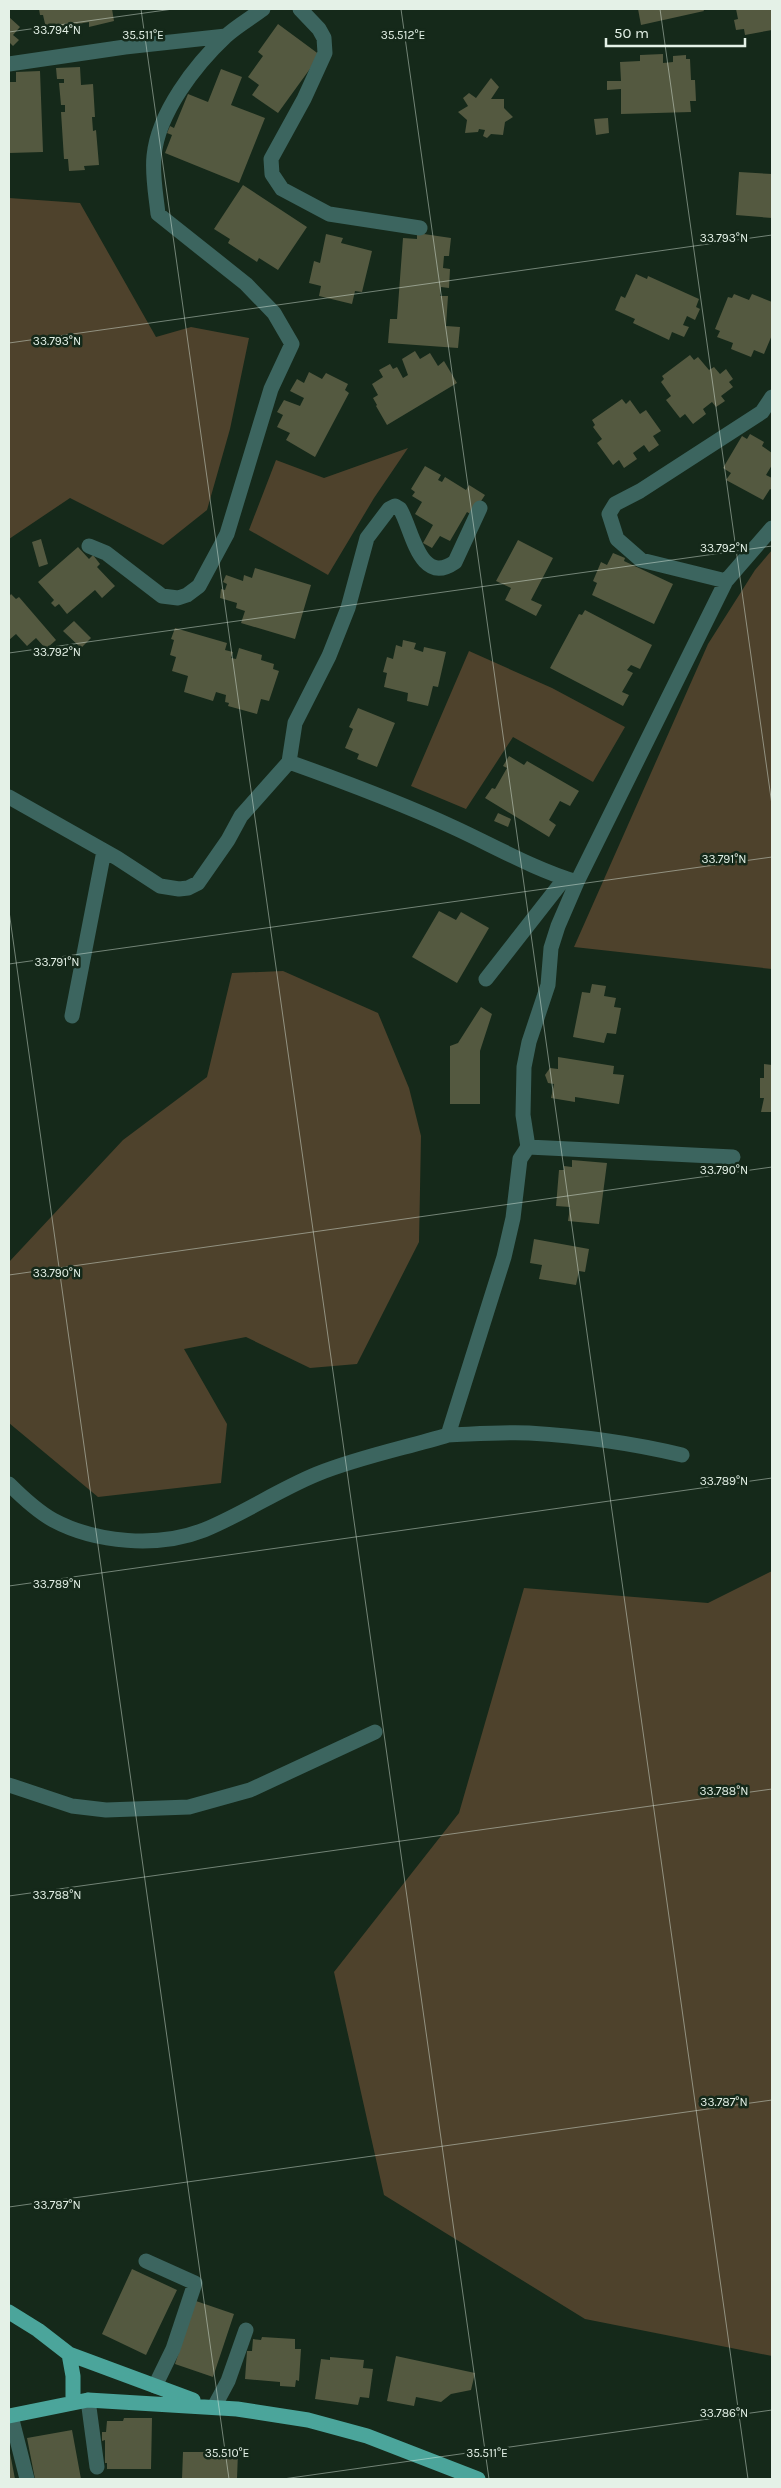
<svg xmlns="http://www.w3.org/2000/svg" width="781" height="2488" font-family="Karla,sans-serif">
	<rect width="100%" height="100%" fill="#15291a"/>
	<!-- green -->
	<path fill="#4e422c" d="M9 198 80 203 156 337 191 327 249 338 230 429 207 510 163 545 70 498 9 539Z
		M408 448 374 498 328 575 249 530 276 460 324 478Z
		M772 550V969L574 947 708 644 755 570Z
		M469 651 552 688 625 727 593 782 513 737 466 809 411 786Z
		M283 971 378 1013 409 1088 421 1136 419 1242 357 1364 310 1368 246 1337 184 1349 227 1424 221 1483 98 1497 9 1423V1262L123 1140 207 1077 232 973Z
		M772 1571V2356L585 2319 384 2195 334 1972 459 1813 524 1588 708 1603Z"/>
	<!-- building -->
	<path fill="#545940" d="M39 9H112L114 21 89 27V22L73 25 74 30 56 34 55 27 46 28 43 15H40Z
		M638 9H703L704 11 641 25Z
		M736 9H772V30L745 35 744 29 736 30 734 20 738 19Z
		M9 17 20 27 13 35 19 40 13 46 9 42Z
		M278 24 320 55 278 113 252 95 259 85 248 77 263 56 258 52Z
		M663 54V63L673 62V56L686 55V59H690L691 80H695L696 101H690L691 112 621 114V89L607 90V81H621L620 62 640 61V55Z
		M80 67 81 85 93 84 95 117H92L93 131 96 130 99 165 84 166 85 170 69 171 68 159H64L61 112H65V105H61L59 83H64V79H57L56 68Z
		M221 69 242 77 231 105 265 118 239 183 165 153 172 135 167 133 170 126 174 128 188 94 208 102Z
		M40 71 43 152 9 153V82H16V72Z
		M491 78 499 87 491 99H504V108L513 117 505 122 503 135 491 134 487 138 483 136 485 130 479 129 478 132 465 133 467 120 458 112 468 106 463 98 469 93 476 98Z
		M608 118 609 133 596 135 594 119Z
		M739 172 772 174V218L736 215Z
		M243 185 307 227 278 270 259 258 257 262 228 243 230 239 214 229Z
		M417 233 451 238 449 256H444L443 268 450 269 449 288 441 287 440 296H448L446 326 460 327 458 348 388 343 390 319H397L403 238 417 239Z
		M326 234 343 238 341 243 372 251 362 292 355 291 352 304 319 296 321 286 309 283 314 261 320 263Z
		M636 274 647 279 648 276 699 299 696 307 700 309 695 320 687 316 683 325 689 327 684 337 672 332 669 340 633 323 635 319 615 310 621 296 625 298Z
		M734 294 749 300 752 294 772 302V335L764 354 754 350 751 357 731 349 733 343 717 337 720 331 715 329 728 297 732 298Z
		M415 351 420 359 430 353 438 366 444 361 457 383 387 425 376 406 377 405 373 398 378 395 372 384 383 377 379 370 390 364 393 369 397 367 403 378 408 375 402 359Z
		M690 355 694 360 698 357 709 370 714 367 720 374 726 369 733 379 729 382 733 387 721 396 725 401 716 407 712 402 703 409 706 414 693 424 685 414 680 418 666 400 671 396 661 382 664 379 662 376Z
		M309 372 322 379 326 373 348 384 345 390 349 393 315 457 286 440 290 433 277 427 283 415 277 412 284 400 300 406 304 398 290 391 297 379 304 383Z
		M622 399 626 404 630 400 640 414 646 410 661 431 653 436 659 445 649 452 644 445 633 453 637 459 624 468 619 460 613 465 597 443 602 439 593 427 595 425 592 420Z
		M750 434 764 442 762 446 772 453V465L766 475 772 478V490L770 489 763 500 726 480 731 473 723 468 742 436 747 439Z
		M425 466 441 475 438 480 442 482 445 477 466 490 469 485 485 495 472 515 467 512 450 541 440 536 432 548 423 543 433 525 415 514 422 502 412 496 415 492 411 489Z
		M41 539 48 564 39 567 32 542Z
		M518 540 553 558 531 600 542 605 536 616 505 600 511 588 496 581Z
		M78 547 89 559 93 555 100 564 97 567 115 586 102 598 95 590 67 614 59 604 55 607 51 603 54 600 38 582Z
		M613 553 625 558 624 561 673 584 654 624 592 595 597 583 593 581 601 562 607 565Z
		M255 568 311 585 295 639 241 623 245 611 236 608 237 603 220 598 221 589 225 590 227 584 223 582 226 575 243 581 244 575 252 578Z
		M11 594 16 599 19 597 56 640 46 649 36 638 27 646 16 634 9 640V597Z
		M585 610 652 645 640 669 631 665 627 670 633 673 622 692 629 695 623 706 550 668 579 614 582 615Z
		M74 621 91 638 81 648 63 631Z
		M175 628 227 643 225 650 233 652 231 658 236 659 239 648 262 655 261 660 274 664 273 669 279 671 269 701 261 699 257 714 228 706 229 703 225 702 226 695 216 692 213 701 184 692 188 676 172 671 176 657 170 655 174 640 171 639Z
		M403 640 416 643 414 649 423 652 424 647 446 652 438 687 433 686 428 706 407 701 408 693 384 687 387 673 383 672 387 657 393 659 396 645 402 647Z
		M358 708 395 723 377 767 357 759 359 754 345 748 353 729 349 727Z
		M509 756 524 765 527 761 579 791 570 806 560 801 549 820 556 825 549 837 485 798 492 788 495 789 507 768 503 766Z
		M498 813 511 819 508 827 494 821Z
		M439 911 456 920 461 912 489 928 457 983 412 957Z
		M592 984 606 986 604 996 616 998 614 1007 621 1008 616 1034 607 1033 604 1043 573 1037 582 992 590 993Z
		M481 1007 492 1014 480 1051V1104H450V1046L458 1043Z
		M558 1057 614 1066 613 1074 624 1075 619 1104 575 1097V1102L551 1098 554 1084 548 1083 545 1075 550 1068 558 1069Z
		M764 1064 772 1065V1112H761L764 1098H760V1078H764Z
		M572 1160 607 1163 599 1224 568 1221 570 1207 556 1206 559 1170H564V1166L572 1167Z
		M534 1239 589 1249 585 1272 579 1271 576 1285 539 1279 542 1265 530 1263Z
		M132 2269 177 2290 146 2355 102 2334Z
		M196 2301 234 2314 213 2377 175 2364Z
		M262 2337 295 2339V2349H301L299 2381 296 2380 295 2387 280 2386V2382L245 2379 247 2351H252L253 2339 261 2340Z
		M396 2356 475 2373 471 2390 451 2394 441 2402 416 2397 414 2406 387 2401Z
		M330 2357 364 2360 363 2368 373 2369 369 2398 360 2397 358 2405 315 2399 321 2359 330 2360Z
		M124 2418H152L151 2469H107V2463H105V2440L102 2441V2432H106L107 2421H123Z
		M72 2430 81 2479H35L27 2438Z
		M183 2452H238L237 2479H182Z
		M9 2453H10L15 2479H9Z"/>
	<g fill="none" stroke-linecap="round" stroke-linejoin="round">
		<!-- minor -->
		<path stroke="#3c655f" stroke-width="15" d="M300 9 319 29 324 38 325 53 304 99 271 159 272 174 282 189 329 214 420 228
			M9 64 125 47 226 36
			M89 546 106 553 162 596 178 598 187 595 199 586 227 534 271 389 292 344 274 313 246 284 158 214C156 195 152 175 154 156 158 113 195 65 226 36 237 26 251 18 263 9
			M726 581 641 560 617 539 609 514 615 504 640 491 762 412 772 397
			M289 762C345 782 401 803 455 828 496 847 534 869 577 882
			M9 797 117 858 160 886 179 889 188 888 198 883 228 840 241 816 289 762 295 723 329 656 348 608 367 538 389 509 395 506 400 509C412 528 419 587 455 562L480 508
			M486 979 565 878
			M72 1016 104 851
			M528 1147 733 1157
			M448 1435C475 1434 502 1432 529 1433 581 1436 632 1443 682 1455
			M9 1484C22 1497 37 1511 53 1520 96 1543 158 1548 204 1530 243 1514 278 1490 317 1474 359 1457 405 1448 448 1435L504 1257 513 1218 520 1159 528 1147 523 1115 524 1067 529 1042 548 985 551 948 558 926 577 882 726 581 772 528
			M9 1785 72 1806 106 1810 189 1807 250 1790 375 1732
			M146 2261 195 2283 173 2349 155 2386
			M88 2400 97 2467
			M214 2407 228 2381 246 2330
			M11 2416 27 2479"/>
		<!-- major -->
		<path stroke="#4ba59b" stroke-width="15" d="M9 2312 38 2330 69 2354 193 2400
			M69 2354 73 2376V2402
			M9 2416 88 2400 237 2409 308 2420 367 2436 478 2479"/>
	</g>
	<!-- ticks -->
	<path fill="none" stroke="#e4f1e7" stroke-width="1" stroke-opacity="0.45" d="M141 9 489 2479M401 9 748 2479M660 9 772 805M9 32 173 9M9 343 772 235M9 653 772 546M9 911 229 2479M9 964 772 857M9 1275 772 1167M9 1586 772 1478M9 1896 772 1789M9 2207 772 2100M283 2479 772 2410"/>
	<g font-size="12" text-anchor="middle" fill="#e4f1e7" stroke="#15291a" stroke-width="5" stroke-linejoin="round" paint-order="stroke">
		<text x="57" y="34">33.794°N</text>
		<text x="143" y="39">35.511°E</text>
		<text x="403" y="39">35.512°E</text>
		<text x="724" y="242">33.793°N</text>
		<text x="57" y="345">33.793°N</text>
		<text x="724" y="552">33.792°N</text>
		<text x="57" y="656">33.792°N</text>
		<text x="724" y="863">33.791°N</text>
		<text x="57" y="966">33.791°N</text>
		<text x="724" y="1174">33.790°N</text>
		<text x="57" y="1277">33.790°N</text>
		<text x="724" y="1485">33.789°N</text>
		<text x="57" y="1588">33.789°N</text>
		<text x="724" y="1795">33.788°N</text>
		<text x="57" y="1899">33.788°N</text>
		<text x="724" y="2106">33.787°N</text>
		<text x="57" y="2209">33.787°N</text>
		<text x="724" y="2417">33.786°N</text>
		<text x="227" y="2457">35.510°E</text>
		<text x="487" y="2457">35.511°E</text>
	</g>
	<!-- border -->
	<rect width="781" height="2488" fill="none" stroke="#e4f1e7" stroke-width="20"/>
	<!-- scale -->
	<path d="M606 38v8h139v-8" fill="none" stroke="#e4f1e7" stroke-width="2.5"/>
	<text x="614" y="38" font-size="15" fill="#e4f1e7" stroke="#15291a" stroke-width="4" paint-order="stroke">50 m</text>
</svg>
